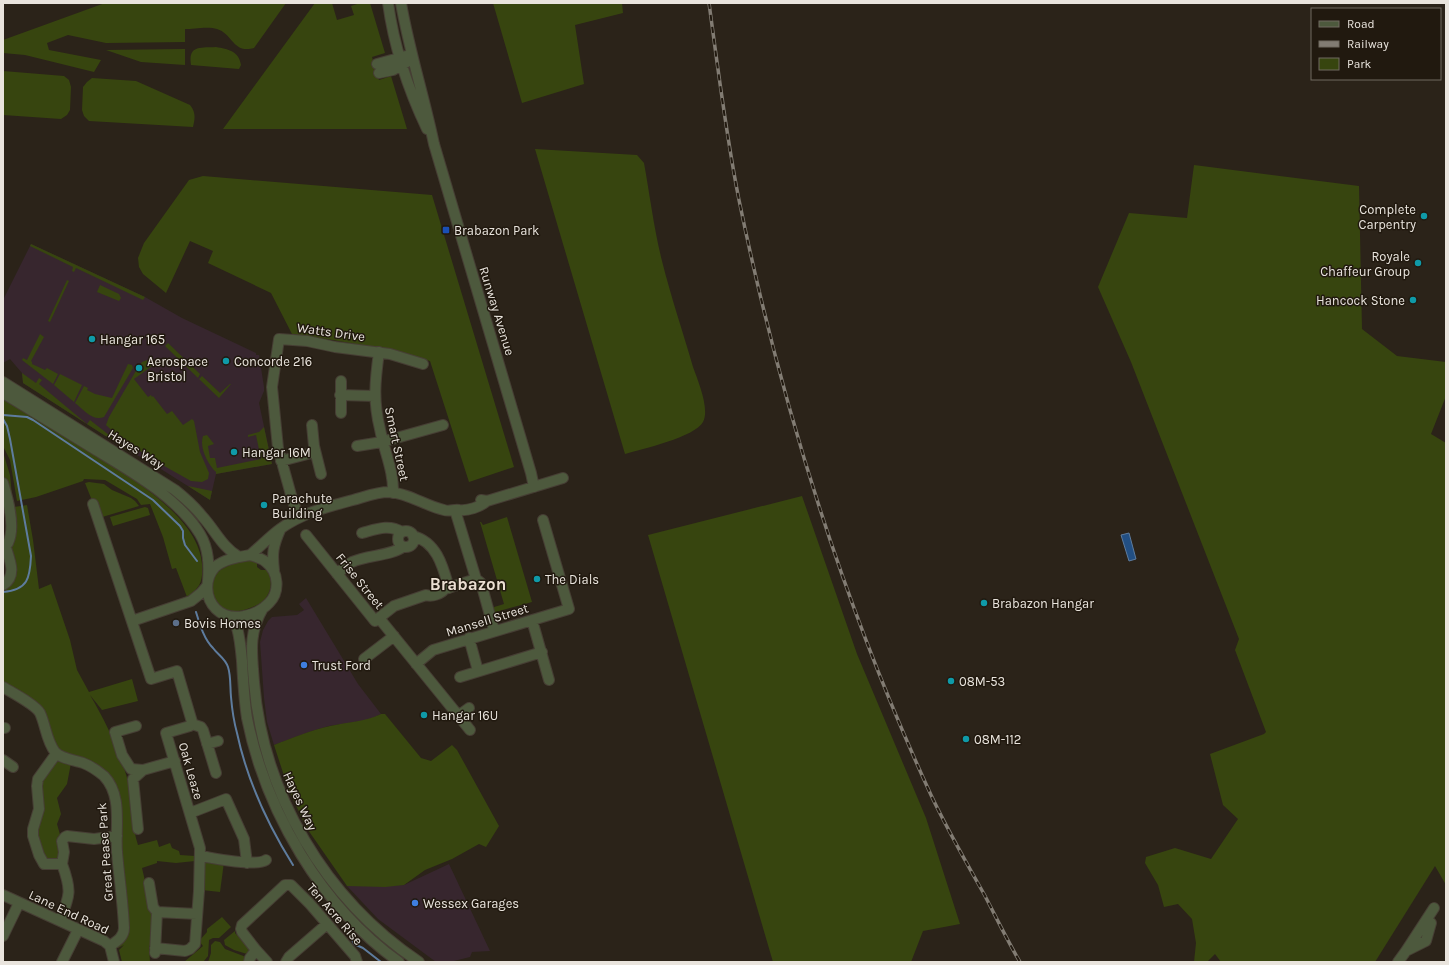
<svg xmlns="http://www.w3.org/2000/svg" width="1449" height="965" font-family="Karla,sans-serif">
	<rect width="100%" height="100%" fill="#2b2319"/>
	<!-- commercial -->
	<path fill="#37262e" d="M31 244 145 297 182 318 256 353V355H259L264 387V391L259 403 272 464 216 474 210 500 145 459 132 453 23 383 22 373 10 359 3 363V300Z
		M306 598 358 684 381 714 369 720 329 726 312 731 274 745 267 722 264 698 260 642 263 630 268 621 272 617 297 615 304 610 299 604Z
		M449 864 490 951 472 952 470 957 450 962H436L378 919 347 886 404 885Z"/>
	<!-- green -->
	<path fill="#37450f" d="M105 3H286L254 48C233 54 233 34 217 29 209 26 193 29 185 29V42L106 43 68 35 47 43 49 50 101 60 94 72 25 55 3 53V40Z
		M315 3H332L337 20 354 15 351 6 360 3H370L385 53 372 57 379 80 391 76 407 129H223Z
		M493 3H622L623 13 575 25 584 84 522 103Z
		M216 47C228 49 239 51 241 65L239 69 191 65C188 45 200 48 216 47Z
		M185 49V65L141 62 106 50Z
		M3 71 64 76 69 80 71 87 70 110 67 115 61 119 3 115Z
		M92 78 136 81 190 105C196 112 195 119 193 127L89 121 84 116 82 110 83 87 87 82Z
		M535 149 637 155 644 163C650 196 654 229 662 261 671 297 683 332 693 367 698 381 710 409 703 422 695 437 642 449 625 454Z
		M1194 165 1359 186 1362 329 1397 356 1446 362V396L1431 434 1446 443V885L1435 866 1375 962H1221L1215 954 1207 962H1194L1196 943 1192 919 1178 904 1164 907 1158 885 1145 863 1146 857 1175 848 1211 859 1238 819 1223 805 1210 754 1264 734 1266 732 1235 650 1239 639 1131 362 1098 287 1129 213 1187 218Z
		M203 176 432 195 514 467 469 482 430 361C384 349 339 340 292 334L271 293 208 263 213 251 190 241 166 293 143 274 139 267 138 258 144 243 189 180Z
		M31 244 145 297 143 300 76 268 74 272 72 271 73 267 30 246Z
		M67 280 69 281 50 322 48 321Z
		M100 285 119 294 121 298 119 301 97 292Z
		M40 334 44 337 31 361 32 362V364L45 370 47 368 58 374 53 384 22 360 23 358 27 360Z
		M168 343 200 374 198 378 165 346Z
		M147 360 152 366 134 379 148 397 151 395 152 397 153 396 167 414 172 411 183 425 192 419 194 421 200 452 209 473 208 479 202 482 191 481 166 467 122 440 106 425 109 417 137 369 142 362Z
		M128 364 132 365 133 368 104 417C93 422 83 409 75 403L84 386 88 388 87 390 95 394 112 398Z
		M22 373 36 383 39 378 42 380 39 384 87 424 90 420 132 453 23 383Z
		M60 374 82 385 74 402 54 385Z
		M202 376 220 393 230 384H231L219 398 199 379Z
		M3 397C26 412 49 427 73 442 113 467 198 511 202 564 203 581 201 587 187 597L176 568 172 569 163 537 150 504 141 505 137 499 105 480 84 479 83 481 36 497 17 501 10 460 3 446Z
		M264 427 272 464 216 474V472C208 464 199 448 203 436L207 435 214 444 208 446 210 458H215L217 468 261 459 256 435 248 437V435L259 432Z
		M3 452 10 475 12 495H8L3 479Z
		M89 482 104 484 112 490 131 498 135 501 139 506 99 518 85 483Z
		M188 486 212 491 210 500Z
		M802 496 857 654 926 818 960 924 923 931 911 962H773L648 535Z
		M13 499 14 507 27 505 33 540 39 589 51 584 70 640 77 670 89 692 132 679 138 701 102 710 90 695C107 724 123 757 130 790 133 809 132 827 138 845L157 840 159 847 170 843 172 848 179 851 180 855 195 856V861L176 863 157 861V863L142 868 152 911 154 916 151 945 149 946 150 962H122L119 950 124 945 118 948 117 944 124 938 110 782 57 750 45 719 3 682V587L15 577 17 571 15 557 11 548 10 500Z
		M145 507 148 508 150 515 113 526 110 517Z
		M507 517 532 602 492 613 491 608 504 604 480 522H481L483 525Z
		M248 560 257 562V567L261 570H267C272 578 272 588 267 596 263 603 257 605 250 608 244 610 238 612 232 611 212 609 205 579 222 569 230 564 240 561 248 560Z
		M381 714H385L421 758 431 761 452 745 457 750 499 826 486 847 479 844 452 859 425 870 404 885 385 887 347 886 306 827 288 788 274 745C292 738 311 730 330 726 348 722 364 722 381 714Z
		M57 759 71 763 67 784 57 798 61 814 57 824 61 838 60 856 54 860 44 859 37 836 38 827 42 800V780Z
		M205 859 224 862 220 892 202 890Z
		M222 917 231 927 219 938H213L209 940 208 956 204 961 184 962 203 946 199 941 207 932V929Z
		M235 931V933L250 949 247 954 234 950 225 945 224 940Z
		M215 941 220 942 225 949 246 957 244 962H208L211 953V945Z"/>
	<!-- water -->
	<path fill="#224f83" stroke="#5e7c9e" d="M1129 533 1136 559 1129 561 1121 535Z"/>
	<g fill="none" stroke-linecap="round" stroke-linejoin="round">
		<!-- stream -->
		<path stroke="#5e7c9e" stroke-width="2" d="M3 415 27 417 33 420 153 500 180 526 183 531V538L185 545 197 561
			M3 419 7 426 10 439 31 556C30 578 28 590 3 592
			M196 612C200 625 204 639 213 648 218 655 225 658 228 667 231 676 230 687 231 697 232 709 234 722 237 733 247 780 268 825 293 865
			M351 937 354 944 363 948 381 962"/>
		<!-- minor casing -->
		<g stroke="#463e34" stroke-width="12">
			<path id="minor" d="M388 3C394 47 408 89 427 129
				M401 3C409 50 424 96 434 144L531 473 534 487
				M377 64 406 56
				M379 73 393 70 407 62
				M379 352C375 381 373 401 380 429 384 451 394 471 393 493
				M341 381V413
				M3 382 175 490C185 498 194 506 202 516 215 530 222 547 239 557
				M3 393C32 411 62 429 91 447 127 469 178 497 200 534 209 549 209 565 208 581
				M340 395 375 396
				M312 425 314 446 321 474
				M357 446 382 442 443 425
				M281 461 315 452
				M3 483C8 499 16 527 8 543L3 545
				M481 500 487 501 563 478
				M93 504 151 679 177 671 192 722 190 726 166 733 200 848 199 891 195 944 190 949 185 951 155 948
				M455 510 476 579 481 583 494 630
				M299 517 293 502 278 448 272 387 279 339 307 341 335 347 390 354 423 364
				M398 539a8 8 0 1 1 16 0a8 8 0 1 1-16 0Z
				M362 533C377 529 389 524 402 532
				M306 535 375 621 394 606 426 595C432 597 441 594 445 589L476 579
				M413 536C437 542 443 567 449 588
				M250 555C260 547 269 537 280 529 302 513 327 507 353 500 364 497 377 492 389 492 408 493 426 506 444 510 449 512 454 509 459 510 468 511 480 507 487 501
				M250 555C256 557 261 558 266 562 279 572 280 592 269 603 257 616 230 623 216 609 205 598 204 579 215 567 224 559 239 557 250 555Z
				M274 570C272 553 273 546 280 530
				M337 574C342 570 346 565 352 562 367 555 390 556 403 547
				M3 585C18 576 9 558 5 545
				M263 608C248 634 252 653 254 682 263 794 325 899 419 962
				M228 616C232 619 235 623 237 628 240 638 241 650 242 661 243 680 244 699 247 718 266 812 321 906 399 962
				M379 618 470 730
				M532 620 549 680
				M132 621 191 601 201 593 207 586
				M469 638 478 671
				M364 659 394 636
				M416 664 433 650 569 609 543 520
				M460 677 542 652
				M3 687C11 692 36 705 40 713 46 726 46 740 55 752 61 759 75 760 83 763 91 766 98 771 104 776 123 796 115 827 117 852 119 877 123 902 124 928 124 937 117 941 110 946
				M458 716 469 708
				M192 724 201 727 203 730 216 773
				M136 726 115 732 122 755 131 769 143 770
				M3 728H5
				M207 744 218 741
				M56 754 38 779 37 786 39 809 33 829V836L39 855 44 864H62L64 852 62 841 65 837 67 836 94 839 117 836
				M3 760 13 767
				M190 813 226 799 244 839 247 863
				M138 829 133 779 143 770 175 761
				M200 856C214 858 255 867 266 860
				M149 883 153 907 157 912
				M3 895 104 941 110 946 114 962
				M60 921C70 895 72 891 62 864
				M3 936 19 903
				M256 950 242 932 241 929 242 925 285 885H291L310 904 355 956 357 962
				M1406 951 1434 908
				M155 953 157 912 197 914
				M62 962 78 930
				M249 962 250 958 256 950 267 962
				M286 962 289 957 327 924
				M1398 962 1406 951 1426 941 1431 923"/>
		</g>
		<!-- minor -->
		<use href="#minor" stroke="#4d593d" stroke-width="10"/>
		<!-- rail casing -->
		<g stroke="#827c73" stroke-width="3.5">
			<path id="rail" d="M709 3C718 69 726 135 739 200 781 404 844 606 931 795 947 829 966 862 984 894 996 917 1007 940 1020 962"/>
		</g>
		<!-- rail -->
		<use href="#rail" stroke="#21190f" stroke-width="2" stroke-dasharray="6" stroke-linecap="butt"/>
	</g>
	<!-- markers -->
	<g fill="#0f9aa8" stroke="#21190f" stroke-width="1.5">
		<circle cx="1424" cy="216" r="4"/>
		<circle cx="1418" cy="263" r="4"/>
		<circle cx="1413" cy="300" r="4"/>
		<circle cx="92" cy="339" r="4"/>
		<circle cx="226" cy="361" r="4"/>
		<circle cx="139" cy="368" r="4"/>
		<circle cx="234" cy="452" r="4"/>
		<circle cx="264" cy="505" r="4"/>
		<circle cx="537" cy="579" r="4"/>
		<circle cx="984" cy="603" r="4"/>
		<circle cx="951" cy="681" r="4"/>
		<circle cx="424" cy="715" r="4"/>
		<circle cx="966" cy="739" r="4"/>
	</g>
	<rect fill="#1a4fb4" stroke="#21190f" stroke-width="1.5" x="442" y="226" width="8" height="8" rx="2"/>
	<circle fill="#5c6f8a" stroke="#21190f" stroke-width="1.5" cx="176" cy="623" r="4"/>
	<g fill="#3f7fe0" stroke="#21190f" stroke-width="1.5">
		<circle cx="304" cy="665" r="4"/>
		<circle cx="415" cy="903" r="4"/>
	</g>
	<g text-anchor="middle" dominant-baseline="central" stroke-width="3" stroke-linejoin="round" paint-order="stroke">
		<!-- poi labels -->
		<g font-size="13" fill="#e9e4dd" stroke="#21190f" text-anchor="start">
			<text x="1416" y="209" text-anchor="end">Complete<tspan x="1416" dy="15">Carpentry</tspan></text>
			<text x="454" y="230">Brabazon Park</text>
			<text x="1410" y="256" text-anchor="end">Royale<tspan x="1410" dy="15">Chaffeur Group</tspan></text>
			<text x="1405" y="300" text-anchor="end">Hancock Stone</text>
			<text x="100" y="339">Hangar 165</text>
			<text x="147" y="361">Aerospace<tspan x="147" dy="15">Bristol</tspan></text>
			<text x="234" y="361">Concorde 216</text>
			<text x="242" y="452">Hangar 16M</text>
			<text x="272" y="498">Parachute<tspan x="272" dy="15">Building</tspan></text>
			<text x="545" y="579">The Dials</text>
			<text x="992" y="603">Brabazon Hangar</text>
			<text x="184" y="623">Bovis Homes</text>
			<text x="312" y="665">Trust Ford</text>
			<text x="959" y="681">08M-53</text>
			<text x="432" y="715">Hangar 16U</text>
			<text x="974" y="739">08M-112</text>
			<text x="423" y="903">Wessex Garages</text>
		</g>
		<!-- street labels -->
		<g font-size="13" fill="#e9e4dd" stroke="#21190f">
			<text transform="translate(497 311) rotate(73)">Runway Avenue</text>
			<text transform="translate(331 332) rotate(8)">Watts Drive</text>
			<text transform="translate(397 444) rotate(78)">Smart Street</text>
			<text transform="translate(136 449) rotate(32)">Hayes Way</text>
			<text transform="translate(360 581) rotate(51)">Frise Street</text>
			<text transform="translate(487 620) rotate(-17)">Mansell Street</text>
			<text transform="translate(191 771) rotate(74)">Oak Leaze</text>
			<text transform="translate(300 801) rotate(65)">Hayes Way</text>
			<text transform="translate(105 852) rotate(-94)">Great Pease Park</text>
			<text transform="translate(69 912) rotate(25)">Lane End Road</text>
			<text transform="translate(335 914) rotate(49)">Ten Acre Rise</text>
		</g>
		<!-- district labels -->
		<g font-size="17" font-weight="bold" fill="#ebdfd2" stroke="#21190f">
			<text x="468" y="584">Brabazon</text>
		</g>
	</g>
	<!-- border -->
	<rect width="1449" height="965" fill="none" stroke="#e9e4dd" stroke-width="8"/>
	<!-- legend -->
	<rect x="1311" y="8" width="130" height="72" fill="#21190f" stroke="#716a61"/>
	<rect x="1319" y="21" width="20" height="6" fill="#4d593d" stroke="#716a61"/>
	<text x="1347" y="28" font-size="12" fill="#e9e4dd">Road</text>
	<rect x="1319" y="41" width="20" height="6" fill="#827c73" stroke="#716a61"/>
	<text x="1347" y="48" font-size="12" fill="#e9e4dd">Railway</text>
	<rect x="1319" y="58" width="20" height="12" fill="#37450f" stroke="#716a61"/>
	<text x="1347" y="68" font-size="12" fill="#e9e4dd">Park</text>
</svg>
